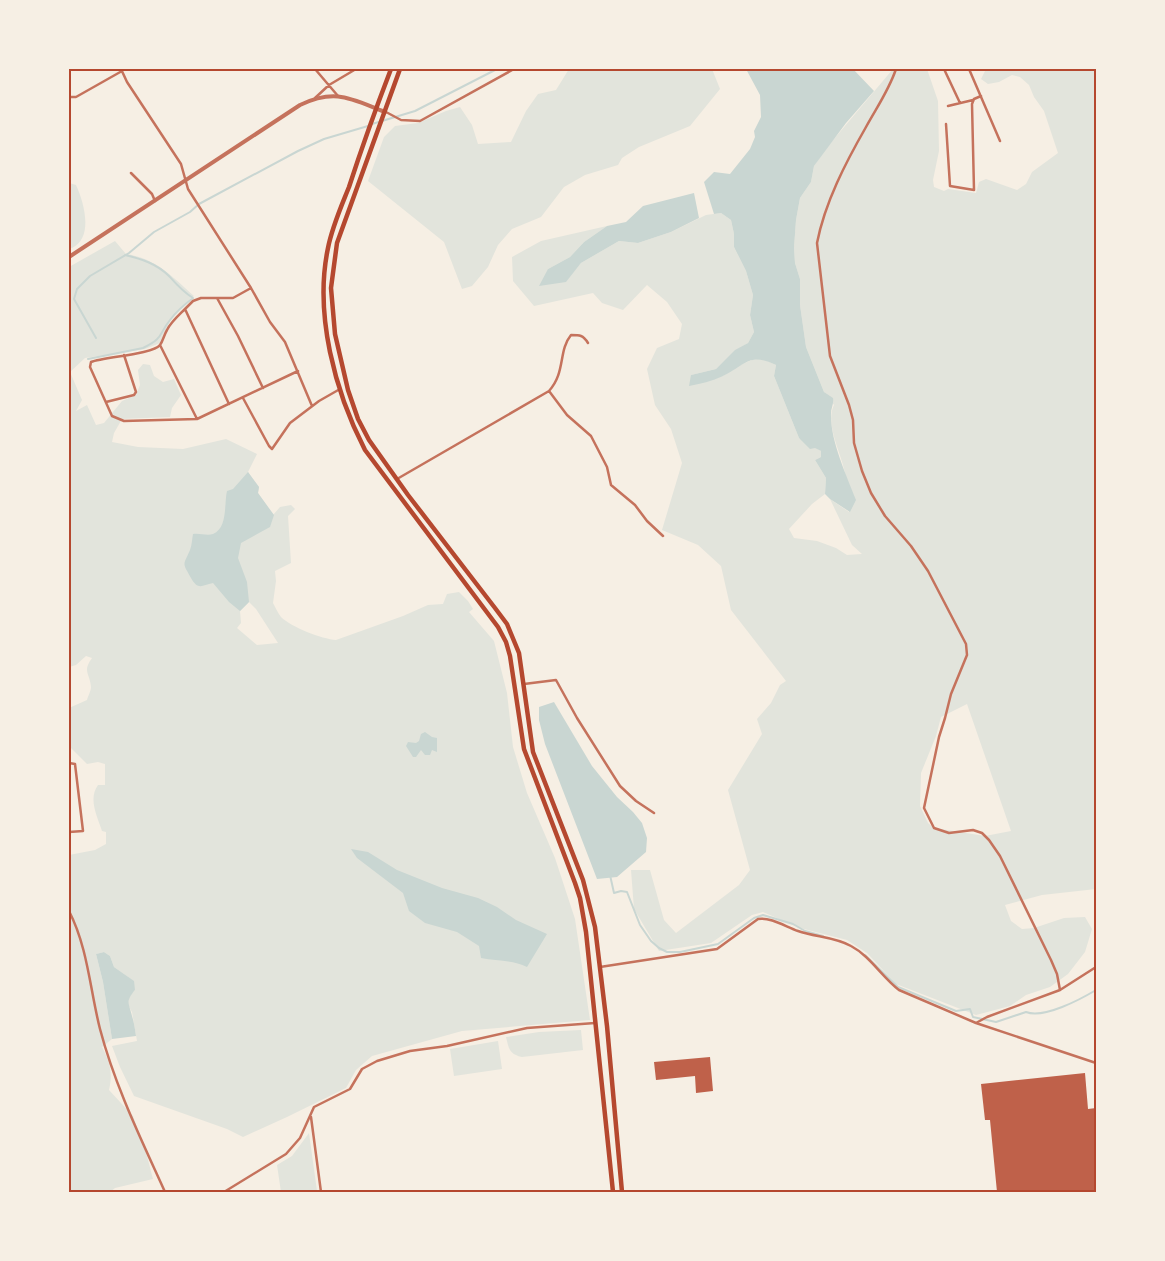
<svg xmlns="http://www.w3.org/2000/svg" width="1165" height="1261" font-family="'Space Grotesk',sans-serif">
	<rect width="100%" height="100%" fill="#f6efe4"/>
	<!-- green -->
	<path fill="#e2e4dc" fill-rule="evenodd" d="M569 69H712L720 89 690 126 639 147 622 158 618 165 585 175 564 187 541 217 512 229 498 245 488 267 472 286 462 289 444 242 368 181 384 137 395 126 418 123 446 111 460 107 472 125 478 144 511 142 526 111 538 94 556 90Z
		M893 69H927L938 101 939 151 933 180 934 187 944 191 948 189 976 193 979 182 986 179 1017 190 1026 184 1032 172 1058 153 1044 111 1034 97 1029 85 1020 77 1012 75 999 82 988 84 981 79 986 69H1096V350L1094 358 1096 362V889L1042 895 1005 905 1011 921 1022 929 1034 928 1064 918 1085 917 1092 929 1085 952 1068 974 1050 987 1026 995 1010 1006 976 1015 896 984 867 953 847 940 800 928 763 912 752 915 711 943 659 951 634 909 631 870H650L664 920 676 933 739 885 750 870 728 790 762 734 757 719 771 703 780 685 786 681 731 610 721 566 698 545 662 530 682 463 671 429 655 405 647 369 657 348 679 339 682 324 667 302 647 285 623 310 602 303 593 293 534 306 513 281 512 257 541 241 607 226 584 242 570 257 548 269 565 282 581 263 619 241 638 243 671 232 706 215 721 213 731 220 734 234V247L746 271 753 295 750 315 754 332 748 343 735 351 716 369 691 375 723 376 736 367 754 359H763L776 365 774 376 799 438 821 451V457L815 460 826 478 825 494 812 504 789 529 794 538 817 541 836 548 847 555 862 554 852 545 830 499 849 512C848 498 848 483 844 469 840 451 825 423 834 405L824 392 806 347 800 305V279L795 263 794 248 796 220 800 198 811 182 814 166 823 152ZM967 704 1011 831 985 836 934 828 928 823 920 806 921 773 936 736 941 717Z
		M69 183 76 185C84 202 94 238 72 248L69 247Z
		M115 241 126 254C155 258 173 277 194 296 175 310 169 321 160 343L145 349 85 358 70 372 82 400 76 411 87 405 96 425 104 423 122 401 136 395 140 385 138 370 143 364 150 365 154 376 163 382 174 379 181 395 172 408 170 417 122 419 114 433 112 442 138 447 183 449 226 439 257 454 248 472 259 487 258 493 273 515 280 507 291 505 295 509 288 516 291 563 275 571 276 581 273 603C275 607 278 613 281 617 291 627 322 639 336 640L403 616 428 605 443 604 447 594 459 592 468 601 473 609 469 612 494 641 507 693 513 747 527 793 555 858 575 919 590 1020 462 1031 372 1056 356 1070 346 1088 287 1117 243 1137 227 1129 134 1096 120 1067 112 1046 137 1041 132 1012 128 1005 129 997 135 990 128 977 114 967 110 956 104 952 96 954 103 982 112 1039 102 1047C110 1062 113 1073 109 1090L133 1116 147 1156 153 1179 115 1188 110 1192H69V855L95 850 106 844V832L102 831C97 816 88 799 98 785H105V764L98 762 87 764 69 746V708L87 700C88 696 91 691 91 687 90 673 82 672 92 658L86 656 76 665 69 667V267ZM249 602 256 609 278 643 257 645 237 628 241 623 240 611Z
		M581 1030 583 1050 522 1057C509 1054 509 1049 506 1037L539 1032Z
		M498 1041 502 1069 454 1076 450 1049Z
		M309 1133 317 1191 281 1192 277 1165 292 1156Z"/>
	<!-- water -->
	<path fill="#c9d6d2" d="M746 69H853L874 91 846 123 814 166 811 182 800 198 796 220 794 248 795 263 800 279V305L806 347 824 392 833 398C834 404 831 408 831 413 830 440 846 474 856 500L850 512 830 499 825 494 826 478 815 460 821 457V451L815 448 810 449 799 438 774 376 776 365C749 352 746 365 723 376 712 381 700 384 689 386L691 375 716 369 735 350 748 343 754 332 750 315 753 295 746 271 734 247V234L731 220 721 213 714 214 704 182 714 172 730 174 750 149 755 137 754 131 761 117 760 95Z
		M694 193 699 218 671 232 638 243 619 241 581 263 566 282 539 286 548 269 570 257 584 242 607 226 626 222 643 206Z
		M248 472 259 487 258 493 274 515 270 527 241 543 238 558 247 582 249 602 240 611 229 602 213 583C201 586 198 590 191 578 182 562 183 566 190 550 192 545 192 539 193 534 200 533 207 536 213 534 228 528 224 503 227 491L233 489Z
		M554 702 592 766 617 797 633 812 642 823 647 838 646 852 617 877 597 879 545 744 539 720V707Z
		M425 732 432 737 437 738V752L432 750 430 755H425L421 750 416 757H413L406 746 408 742 416 743 419 741 421 734Z
		M351 849 368 852 397 870 442 888 478 898 497 907 516 920 547 934 527 967C513 960 497 961 481 958L479 946 457 932 425 923 409 911 403 893 357 858Z
		M104 952 110 956 114 967 134 981 135 990C125 1002 129 1003 132 1016 134 1022 135 1029 136 1036L112 1039 103 982 96 954Z"/>
	<g fill="none" stroke-linecap="round" stroke-linejoin="round">
		<!-- stream -->
		<path stroke="#c9d6d2" stroke-width="2" d="M372 124 415 111 497 69
			M96 338 74 299 77 289 90 276 129 253 154 232 190 212 199 204 298 151 324 139 368 126
			M88 359 143 348C164 338 158 335 170 320 176 312 185 304 193 298 183 292 177 285 169 276 157 264 142 259 125 255
			M610 875 614 893 621 891 627 892 640 925 651 941 659 948 667 952H680L718 944 754 918 763 915 793 924 805 931 823 936
			M865 955 898 987 956 1011 970 1009 973 1017 996 1022 1026 1012C1044 1019 1081 999 1096 990"/>
	</g>
	<!-- building -->
	<path fill="#bf614a" d="M710 1057 713 1091 696 1093 695 1076 656 1080 654 1062Z
		M1085 1073 1088 1109 1096 1108V1192H997L990 1120H985L981 1084Z"/>
	<g fill="none" stroke-linecap="round" stroke-linejoin="round">
		<!-- minor -->
		<path stroke="#c5725c" stroke-width="2.5" d="M121 69 127 82 181 164 188 189 251 288 270 322 285 342 312 406
			M315 69 338 96
			M896 69C889 90 877 107 866 127 846 162 825 202 817 243L830 356 849 405 853 420 854 443 862 471 871 493 885 516 911 546 928 571 966 644 967 655 951 694 945 718 939 737 924 808 934 828 949 833 973 830 982 833 989 840 1000 856 1051 960 1057 974 1060 990
			M944 69 960 103
			M969 69 1000 141
			M69 97H76L122 71
			M315 98 329 85 356 69
			M948 106 973 100
			M386 112 401 120 420 121 514 69
			M946 124 950 186 974 190 972 104 974 99 981 96
			M131 173 152 194 155 201
			M217 298 238 336 263 388
			M185 309C178 316 171 322 167 330 164 335 163 341 160 345 153 354 105 357 91 362L90 367 112 416 124 421 197 419 298 371
			M160 345 197 419
			M549 391 567 415 591 436 607 467 611 485 635 505 647 521 663 536
			M243 398 269 446 272 449 290 423 319 401 340 389
			M106 402 134 395 136 392 124 355
			M229 404 185 309 193 301 201 298H233L251 288
			M397 479 549 391C566 372 558 351 571 335 580 335 583 335 588 343
			M524 684 556 680 577 718 620 786 636 801 654 813
			M69 763 75 764 83 831 69 832
			M69 911C88 948 90 990 100 1029 115 1086 141 1139 165 1192
			M600 967 717 949 758 919C771 917 786 927 798 931 815 937 835 937 851 946 870 956 882 977 899 990L976 1023 1096 1063
			M976 1023 987 1017 1060 990 1096 967
			M311 1117 321 1192
			M224 1192 286 1154 300 1138 314 1107 350 1089 362 1069 377 1061 410 1051 447 1046 527 1028 595 1023"/>
		<!-- tertiary -->
		<path stroke="#c5725c" stroke-width="4" d="M69 257 300 105C336 88 351 99 385 112"/>
		<!-- primary -->
		<path stroke="#b5482f" stroke-width="4.5" d="M391 69C376 108 362 147 349 187 341 207 332 227 328 248 314 314 335 392 365 450L498 627 506 642 510 656 524 749 575 883 580 898 586 932 613 1192
			M400 69 337 243 331 288 335 334 348 390 358 419 369 440 408 495 495 608 507 624 519 653 533 752 583 880 595 927 607 1026 622 1192"/>
	</g>
	<!-- border -->
	<rect width="1165" height="1261" fill="none" stroke="#f6efe4" stroke-width="140"/>
	<rect x="70" y="70" width="1025" height="1121" fill="none" stroke="#b5482f" stroke-width="2"/>
</svg>
